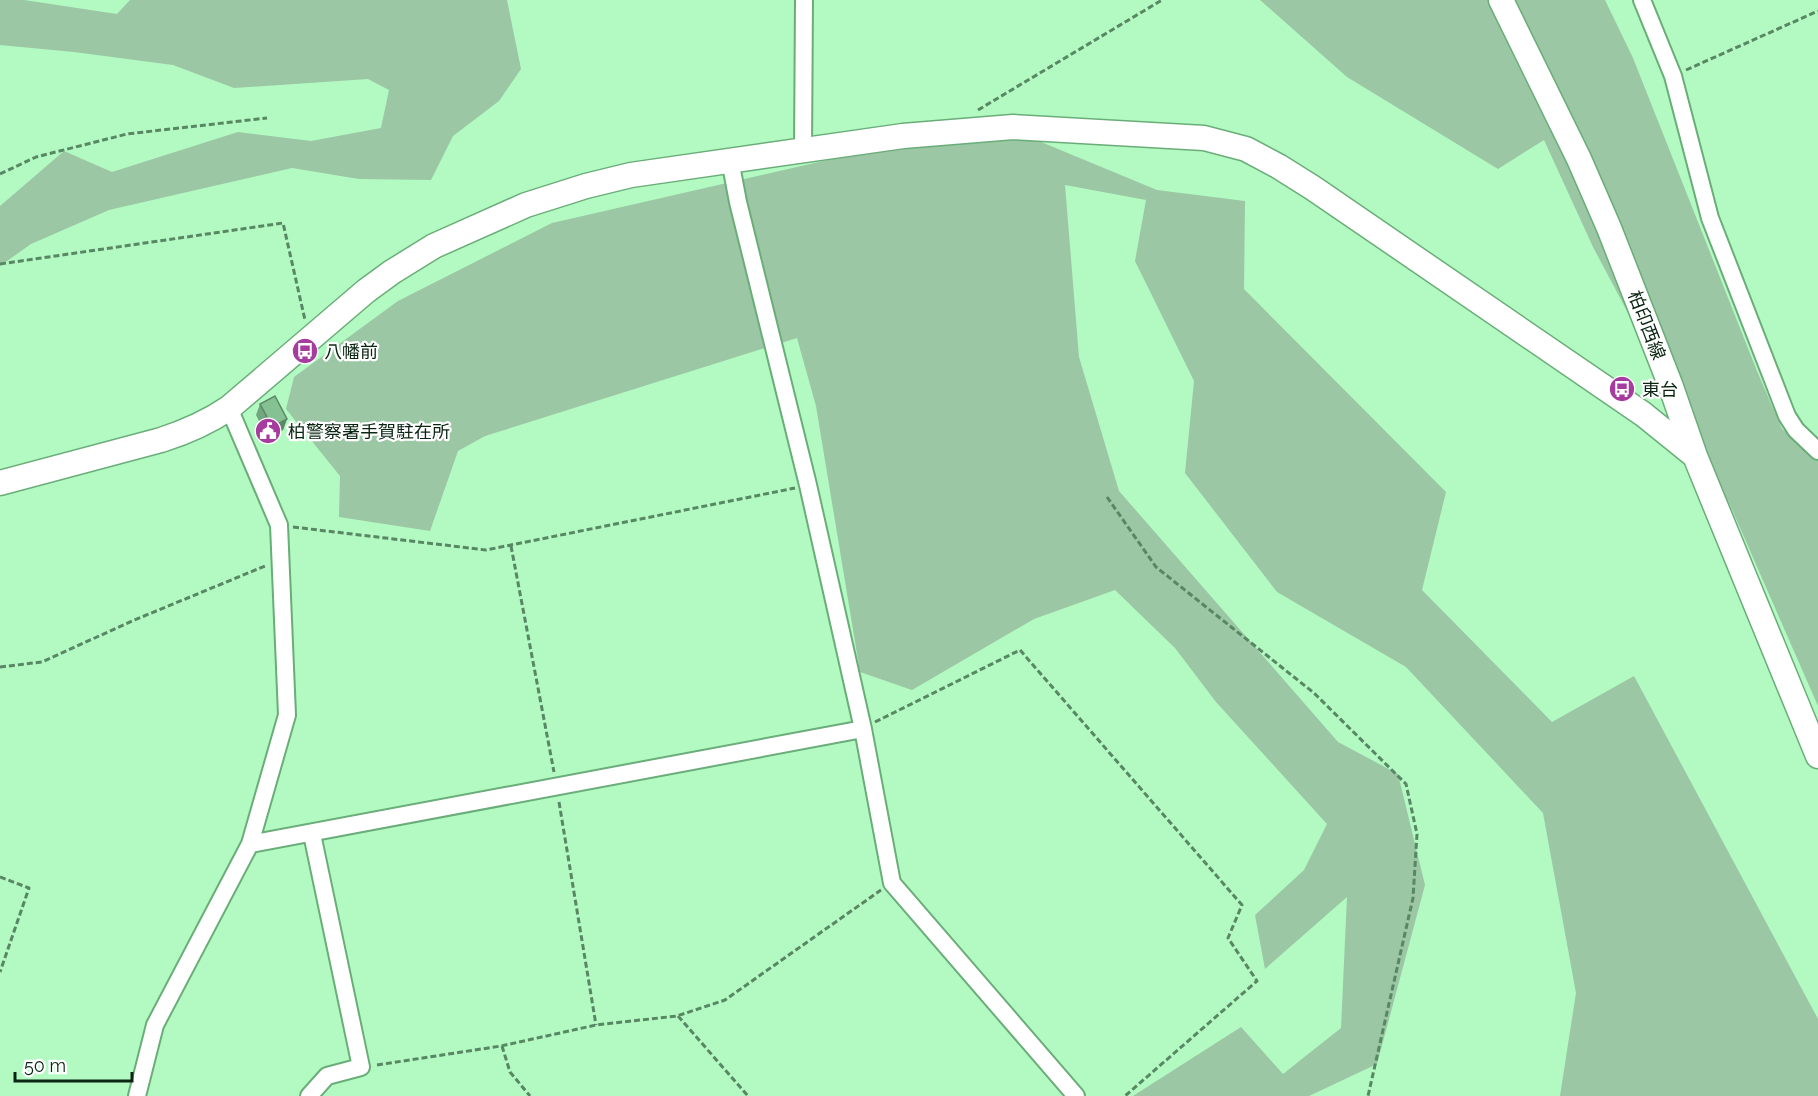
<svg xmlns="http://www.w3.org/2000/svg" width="1818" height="1096" font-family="Raleway,'Noto Sans JP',sans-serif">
	<rect width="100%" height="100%" fill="#b3f9c2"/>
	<!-- green -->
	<path fill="#9bc7a4" d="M0 0H24L117 14 130 0H507L521 69 499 101 453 136 431 180 359 179 292 168 109 210 31 244 0 266V206L64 151 112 172 238 132 311 141 381 128 389 90 368 79 234 88 173 65 74 52 0 45Z
		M1260 0H1605L1633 58 1757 371 1782 429 1818 457V706L1730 505 1593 247 1544 140 1498 169 1347 77Z
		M1029 137 1157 190 1245 201 1244 289 1446 492 1422 590 1552 722 1634 676 1818 1019V1096H1560L1576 993 1543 813 1406 667 1277 592 1185 473 1194 381 1135 261 1146 200 1065 185 1079 357 1119 491 1338 742 1398 774 1425 885 1377 1064 1309 1096H1133L1241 1027 1283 1074 1341 1028 1347 897 1265 969 1255 915 1304 870 1327 824 1216 702 1175 648 1115 590 1034 619 912 690 860 672 816 406 797 338 485 436 458 451 430 531 339 517 340 476 286 409 294 377 398 301 552 223 823 161 932 140Z"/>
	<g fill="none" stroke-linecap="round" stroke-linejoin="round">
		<!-- street casing -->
		<g stroke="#6aad79" stroke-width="20">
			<path id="street" d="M1642 0 1673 76 1710 218 1787 416 1796 430 1818 451
				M803 150 804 0
				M730 160 738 202 808 485 863 729 892 883 1076 1096
				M250 844 863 729
				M137 1096 155 1025 250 844 287 715 279 525 229 408
				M309 1096 327 1076 361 1067 312 834"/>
		</g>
		<!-- secondary casing -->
		<g stroke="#6aad79" stroke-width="27">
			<path id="secondary" d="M1501 0 1579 159 1609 228 1670 384 1695 456 1818 756
				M0 483 161 440C186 432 207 423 229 408L366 291 392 272 434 246 526 205 586 186 631 175 903 136 1013 127 1204 138 1246 149 1278 166 1313 188 1643 414 1695 456"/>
		</g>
		<!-- path -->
		<path stroke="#588763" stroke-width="3" stroke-dasharray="6 3" stroke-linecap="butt" d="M1686 70 1818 11
			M978 110 1162 0
			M0 174 36 157 127 134 267 118
			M0 264 283 223 305 320
			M1107 497 1156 567 1314 693 1406 784 1417 834 1413 898 1368 1096
			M293 527 486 550 795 488
			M511 546 554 772
			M0 667 42 662 132 621 265 566
			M875 722 1020 650 1242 905 1228 938 1257 981 1125 1096
			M559 802 596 1025
			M0 877 29 888 0 972
			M678 1016 748 1096
			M502 1046 510 1072 530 1096
			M377 1065 501 1046 596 1025 677 1016 725 1000 881 890"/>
		<!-- street -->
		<use href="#street" stroke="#fff" stroke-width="16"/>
		<!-- secondary -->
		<use href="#secondary" stroke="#fff" stroke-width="24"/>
	</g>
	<!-- wall -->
	<path fill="#72a67e" d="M260 404 287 419 283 430 262 441 257 431 260 423 256 415Z"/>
	<!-- shaded-wall -->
	<path fill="#5d8766" d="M287 419 283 430 262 441 266 430Z"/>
	<!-- building -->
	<path fill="#85c192" stroke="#5d8766" stroke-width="1.5" d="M275 396 287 419 266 430 261 420 267 417 260 404Z"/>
	<!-- icons -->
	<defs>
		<g id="bus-disc" transform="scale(1.35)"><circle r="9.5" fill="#a53c9e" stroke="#fff"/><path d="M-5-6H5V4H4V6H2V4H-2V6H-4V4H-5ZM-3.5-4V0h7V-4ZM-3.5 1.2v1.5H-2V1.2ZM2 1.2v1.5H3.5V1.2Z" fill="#fff"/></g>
		<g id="civic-disc" transform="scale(1.35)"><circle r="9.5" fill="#a53c9e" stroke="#fff"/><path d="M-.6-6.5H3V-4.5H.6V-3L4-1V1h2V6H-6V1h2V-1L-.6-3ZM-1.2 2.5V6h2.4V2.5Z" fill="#fff"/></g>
	</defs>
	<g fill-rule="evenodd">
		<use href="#bus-disc" x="305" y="351"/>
		<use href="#bus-disc" x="1622" y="389"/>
		<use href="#civic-disc" x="268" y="431"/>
	</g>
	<g text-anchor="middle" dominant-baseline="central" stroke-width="4.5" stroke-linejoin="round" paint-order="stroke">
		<!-- street labels -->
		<g font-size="18" fill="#0a2612" stroke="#fff">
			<text transform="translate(1647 325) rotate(69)">柏印西線</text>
		</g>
		<!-- poi labels -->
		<g font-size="18" fill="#0a2612" stroke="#fff" text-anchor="start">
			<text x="324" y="351">八幡前</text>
			<text x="1642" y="389">東台</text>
			<text x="288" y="431">柏警察署手賀駐在所</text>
		</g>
	</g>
	<!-- scale -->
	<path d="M15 1072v9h117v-9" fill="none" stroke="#0a2612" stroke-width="3"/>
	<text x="24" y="1072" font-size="18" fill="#0a2612" stroke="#ffffff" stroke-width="4.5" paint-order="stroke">50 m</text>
</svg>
